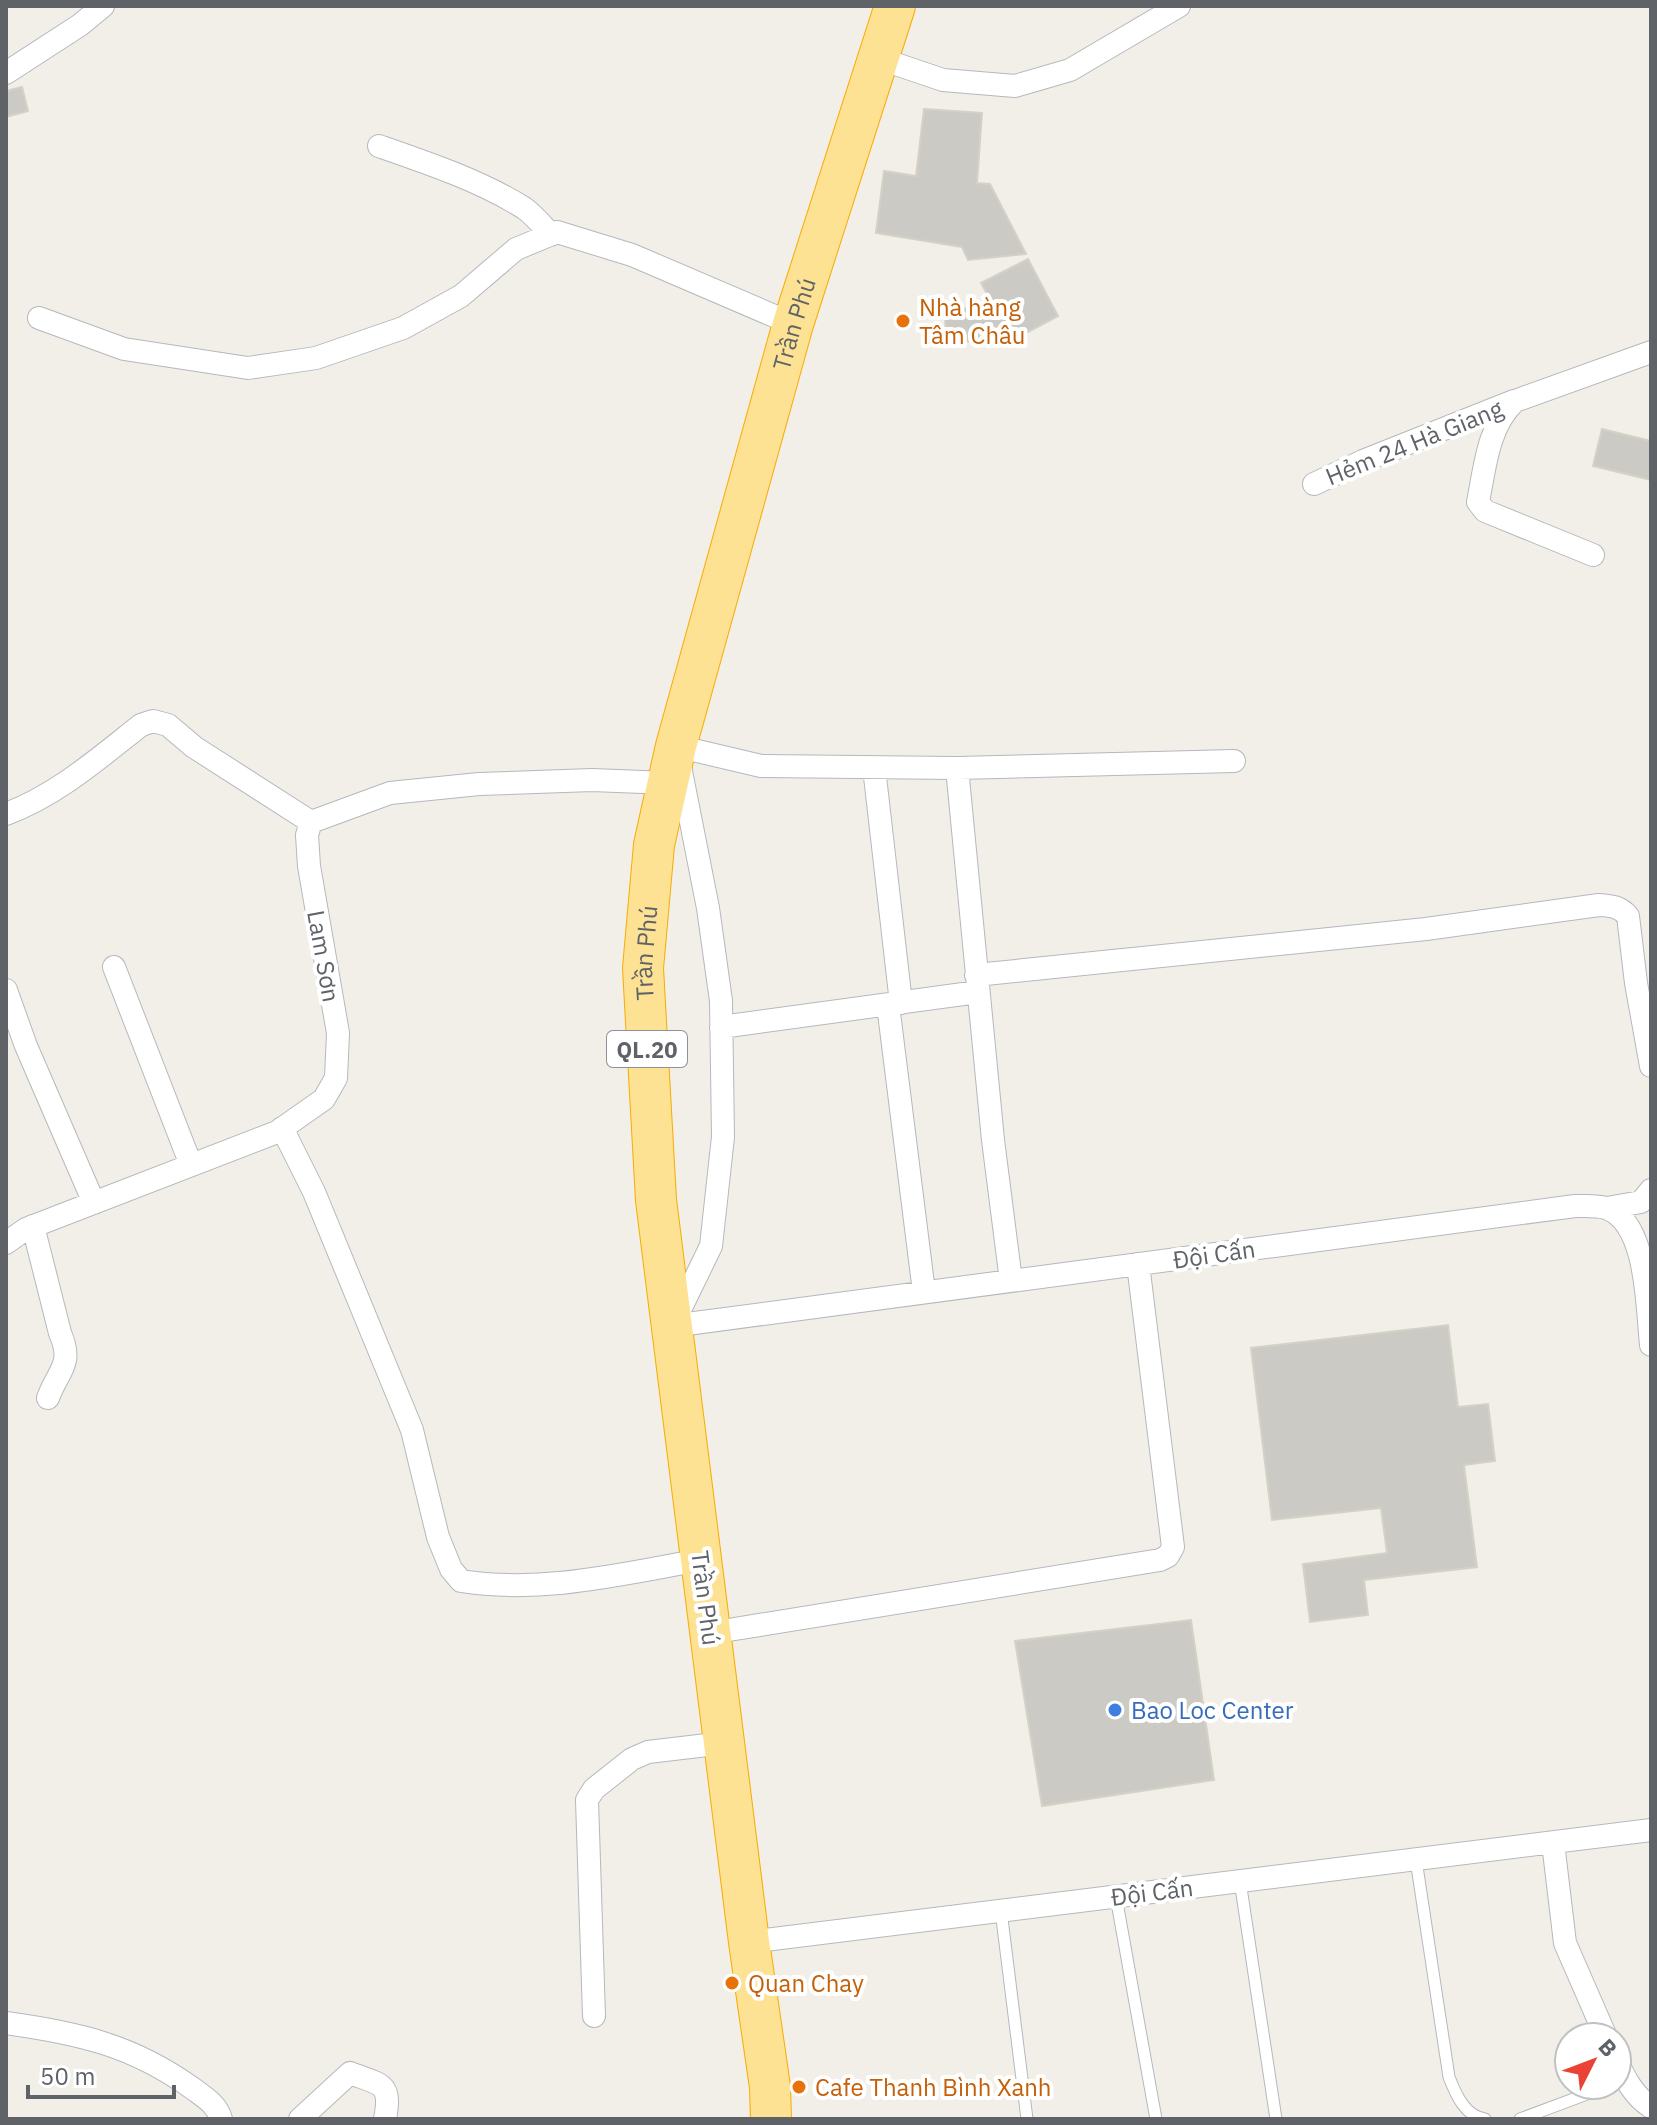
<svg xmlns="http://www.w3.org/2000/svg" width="1657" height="2125" font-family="'IBM Plex Sans',sans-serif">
	<rect width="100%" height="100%" fill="#f1efe8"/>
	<!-- building -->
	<path fill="#cccac5" stroke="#d6d1c6" stroke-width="2" d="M22 87 28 111 6 117V91Z
		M924 109 982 113 977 183 990 184 1026 254 968 260 962 247 876 233 884 171 916 176Z
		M1028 259 1058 316 1011 341 946 342 945 314 991 301 981 283Z
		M1602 429 1651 441V480L1593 466Z
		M1448 1325 1458 1407 1488 1404 1495 1461 1464 1465 1477 1567 1364 1580 1368 1615 1310 1622 1303 1564 1387 1553 1381 1508 1272 1520 1251 1348Z
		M1191 1620 1214 1780 1042 1806 1015 1641Z"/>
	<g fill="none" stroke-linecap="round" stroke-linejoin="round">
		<!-- lane casing -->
		<g stroke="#b5b8bc" stroke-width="13">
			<path id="lane" d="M1416 1860 1449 2077C1456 2095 1465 2116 1485 2119
				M1240 1881 1276 2119
				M1116 1897 1156 2119
				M1001 1911 1027 2119
				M1520 2119 1611 2085"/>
		</g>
		<!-- street casing -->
		<g stroke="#b5b8bc" stroke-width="24">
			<path id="street" d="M878 58 943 80 1015 86 1070 70 1179 6
				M6 73 80 25 103 6
				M379 146C428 163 481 181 524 208 534 215 543 226 551 235
				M39 318 124 349 248 368 316 358 403 328 461 296 516 249 557 232 632 255 793 324
				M1314 484 1363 461 1514 401
				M1593 555 1485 511 1478 502C1485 467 1488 426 1515 401L1651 352
				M874 768 901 1003
				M957 768 993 1140 1011 1281
				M6 814C57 795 99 758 141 725L153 721 168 725 194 747 311 822
				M114 967 191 1165
				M976 975 1426 929 1599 905C1612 906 1619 906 1628 916L1636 983 1651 1066
				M6 990 26 1046 94 1203
				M888 1005 924 1292
				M721 1027 978 992
				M282 1128 314 1192 412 1430 438 1537 451 1569 461 1581C541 1594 621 1574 701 1560
				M1607 1208 1641 1202 1651 1190
				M33 1226 60 1333C74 1365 58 1370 48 1398
				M6 1243 26 1229 277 1132 324 1099 336 1078 338 1033 309 866 307 835 311 822 390 793 479 784 592 780 668 783
				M676 1318 711 1246 723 1137 721 1001 708 908 676 746 761 766 957 768 1234 761
				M672 1326 1575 1206C1584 1206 1597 1205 1606 1208 1648 1222 1647 1308 1651 1345
				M710 1633 1160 1560 1168 1556 1173 1547 1138 1264
				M1553 1843 1565 1943 1606 2037
				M749 1942 1651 1830
				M594 2016 587 1800 594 1789 632 1759 648 1752 724 1743
				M6 2023C78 2033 132 2045 192 2088 204 2097 217 2104 221 2119
				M1617 2061C1625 2079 1634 2096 1651 2107
				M300 2119 350 2073C381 2085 392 2082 385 2119"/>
		</g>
		<!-- highway casing -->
		<g stroke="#f9ab00" stroke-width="42">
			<g id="highway">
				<path id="s1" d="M771 2119 770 2087 749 1942 656 1200 643 968 654 845 676 746 793 324 895 6"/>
			</g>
		</g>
		<!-- lane -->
		<use href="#lane" stroke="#fff" stroke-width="11"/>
		<!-- street -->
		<use href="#street" stroke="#fff" stroke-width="22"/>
		<!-- highway -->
		<use href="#highway" stroke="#fde293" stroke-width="40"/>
	</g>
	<!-- markers -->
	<g fill="#e8710a" stroke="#fff" stroke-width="3">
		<circle cx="903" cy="321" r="8"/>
		<circle cx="732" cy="1983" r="8"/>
		<circle cx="799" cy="2087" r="8"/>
	</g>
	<circle fill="#3f7fe0" stroke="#fff" stroke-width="3" cx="1115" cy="1710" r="8"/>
	<g text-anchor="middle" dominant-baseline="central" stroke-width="8" stroke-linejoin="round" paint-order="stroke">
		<!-- shield labels -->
		<rect fill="#fff" stroke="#8f9295" stroke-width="2" x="607" y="1031" width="80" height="36" rx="6"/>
		<g font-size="22" font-weight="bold" fill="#5f6368">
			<text x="647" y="1049">QL.20</text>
		</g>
		<!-- food labels -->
		<g font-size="24" fill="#c56008" stroke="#fff" text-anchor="start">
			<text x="919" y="307">Nhà hàng<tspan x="919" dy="28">Tâm Châu</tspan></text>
			<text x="748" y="1983">Quan Chay</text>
			<text x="815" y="2087">Cafe Thanh Bình Xanh</text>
		</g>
		<!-- street labels -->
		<g font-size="24" fill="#5f6368" stroke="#fff">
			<text stroke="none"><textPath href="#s1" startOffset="1822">Trần Phú</textPath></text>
			<text transform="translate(1414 442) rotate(-22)">Hẻm 24 Hà Giang</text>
			<text stroke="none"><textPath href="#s1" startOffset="1174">Trần Phú</textPath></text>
			<text transform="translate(324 956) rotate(80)">Lam Sơn</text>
			<text transform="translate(1214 1254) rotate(-8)">Đội Cấn</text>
			<text transform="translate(706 1598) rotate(83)">Trần Phú</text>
			<text transform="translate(1152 1892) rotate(-7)">Đội Cấn</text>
		</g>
		<!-- shop labels -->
		<g font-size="24" fill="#366cbe" stroke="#fff" text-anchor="start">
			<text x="1131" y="1710">Bao Loc Center</text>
		</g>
	</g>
	<!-- border -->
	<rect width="1657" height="2125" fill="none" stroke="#5f6368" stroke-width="16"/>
	<!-- north arrow -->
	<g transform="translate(1593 2061) rotate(48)"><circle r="38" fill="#ffffff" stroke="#bfc1c3" stroke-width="2"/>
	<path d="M0-6L14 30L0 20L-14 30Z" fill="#ea4335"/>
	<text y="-12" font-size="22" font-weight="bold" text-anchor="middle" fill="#5f6368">B</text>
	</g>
	<!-- scale -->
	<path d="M28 2085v12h146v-12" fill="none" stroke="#5f6368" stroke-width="4"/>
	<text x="40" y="2085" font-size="24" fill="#5f6368" stroke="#ffffff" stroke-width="6" paint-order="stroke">50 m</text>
</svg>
